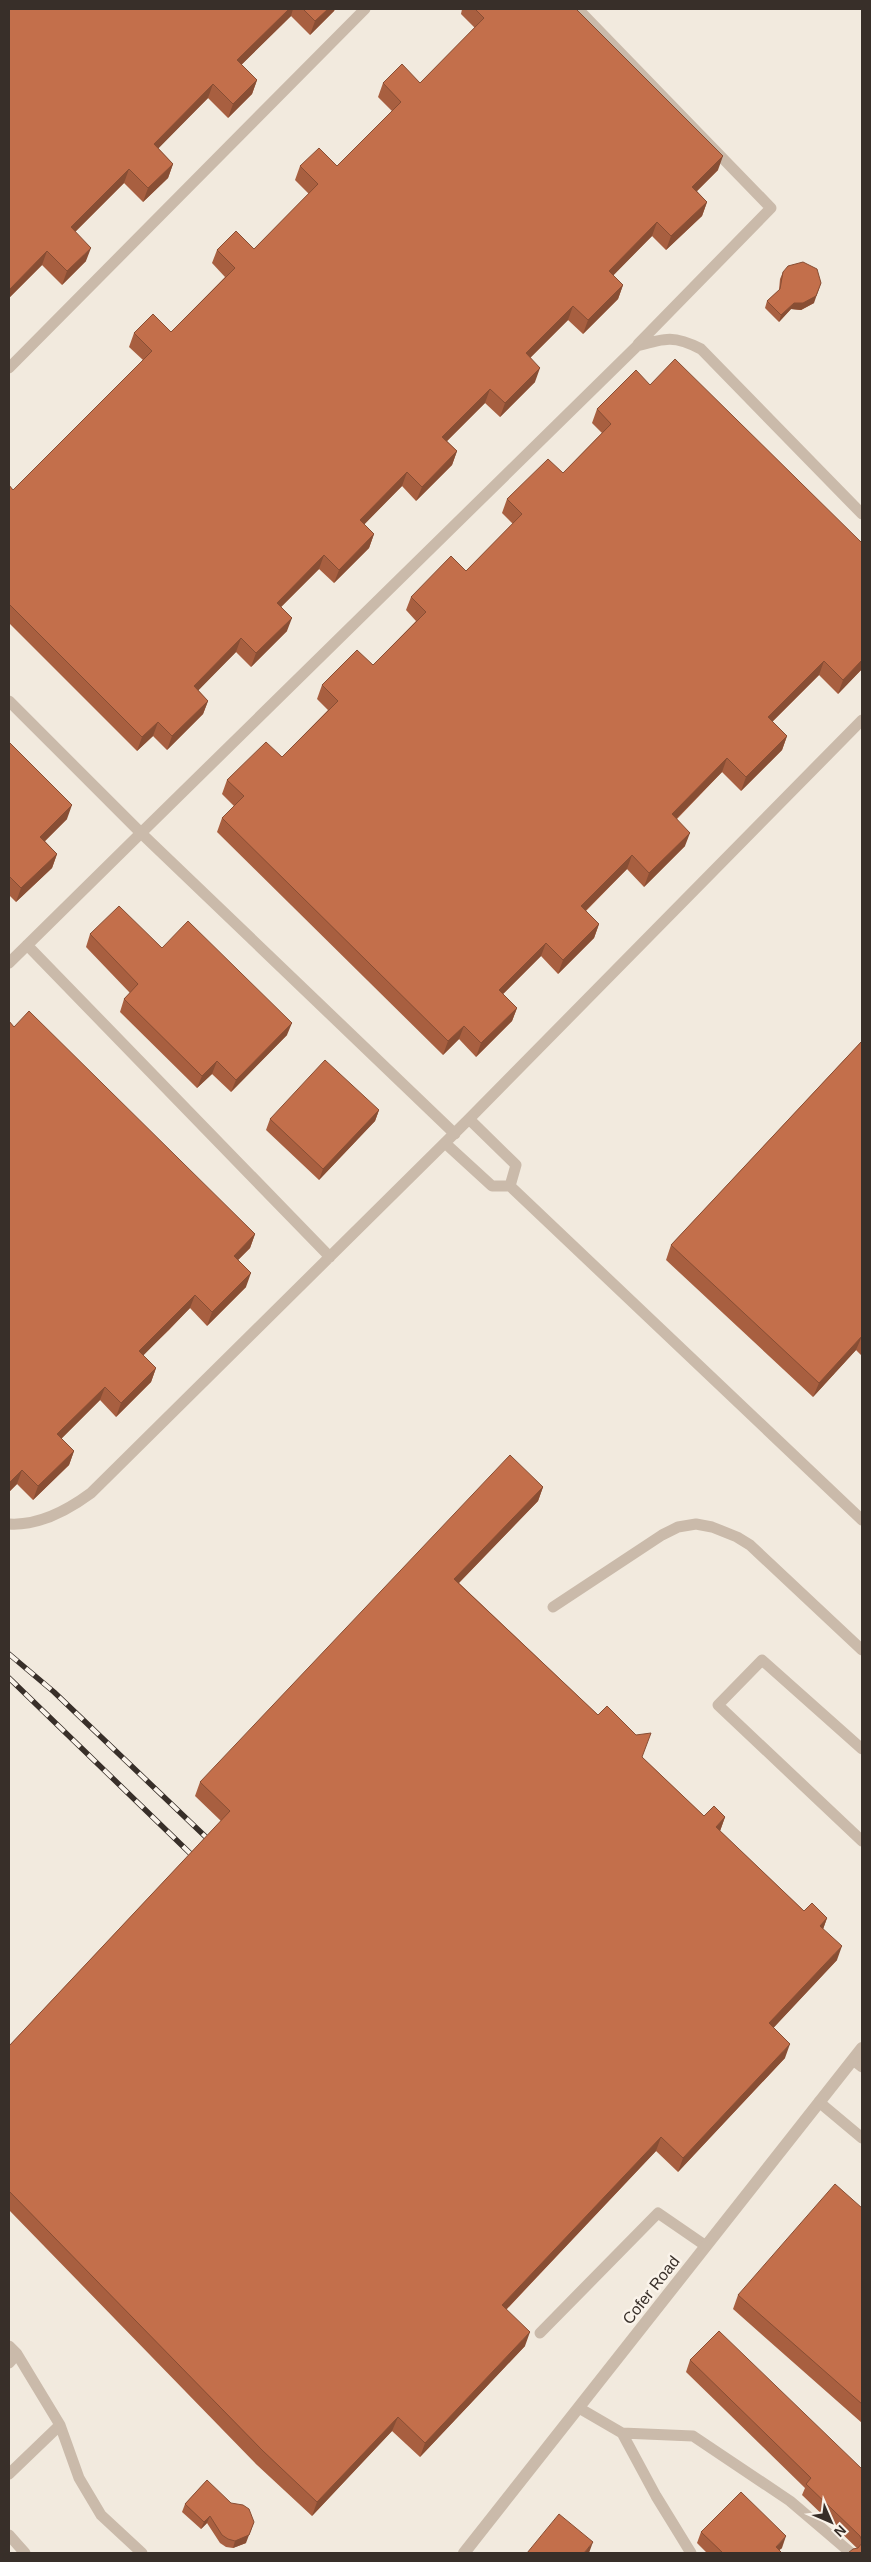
<svg xmlns="http://www.w3.org/2000/svg" width="871" height="2562" font-family="Helvetica,sans-serif">
	<rect width="100%" height="100%" fill="#f2eade"/>
	<g fill="none" stroke-linecap="round" stroke-linejoin="round">
		<!-- service -->
		<path stroke="#cabaaa" stroke-width="11" d="M578 9 771 208 638 344
			M9 368 365 9
			M9 701 141 833 637 346C665 338 674 335 701 349L862 514
			M27 945 330 1257
			M9 963 141 833 455 1134
			M469 1119 516 1165 510 1186
			M445 1143 492 1186H510L862 1520
			M9 1524C39 1526 68 1510 91 1493L469 1119 862 720
			M553 1607 662 1535 678 1527 696 1524 712 1527 737 1537 750 1545 862 1650
			M862 1749 762 1660 718 1705 862 1841
			M853 2060 862 2067
			M819 2102 862 2138
			M540 2333 658 2213 706 2246
			M9 2346 17 2354 9 2363
			M17 2354 60 2425
			M579 2408 622 2433 693 2436 790 2501 851 2553
			M622 2433 656 2496 691 2553
			M9 2474 60 2425 79 2478 101 2515 142 2553
			M9 2535 25 2553"/>
		<!-- tertiary -->
		<path stroke="#cabaaa" stroke-width="12" d="M464 2553 862 2048"/>
		<!-- rail casing -->
		<g stroke="#382f29" stroke-width="5.5">
			<path id="rail" d="M9 1654 54 1692 210 1841
				M9 1678 195 1858"/>
		</g>
		<!-- rail -->
		<use href="#rail" stroke="#faf3ea" stroke-width="4" stroke-dasharray="11" stroke-linecap="butt"/>
	</g>
	<!-- wall -->
	<path fill="#a85f40" d="M9 9H335L334 11 310 35 291 16 241 65 257 80 252 94 228 118 208 98 158 148 173 164 168 178 143 202 124 183 75 232 86 261 62 285 42 265 9 298Z
		M462 9H576L718 170 697 191 707 202 702 216 666 250 652 236 613 275 623 285 618 299 583 334 568 320 530 358 535 382 500 417 485 403 447 441 457 451 452 465 416 501 402 486 364 524 374 534 369 548 334 583 319 569 281 607 287 631 251 667 236 652 198 690 208 701 203 714 167 750 153 736 137 751 9 623V485L13 490 143 360 129 347 134 333 171 332 225 277 212 263 217 250 254 249 309 194 295 180 300 166H337L392 111 378 97 383 83H420L475 28 461 14Z
		M783 272 814 303 801 310 791 309 779 322 765 308 767 301 779 290 780 279Z
		M650 385 862 543V669L838 694 819 675 772 722 787 736 782 750 741 791 722 772 677 819 685 846 644 887 627 869 586 911 599 924 594 938 558 974 541 956 503 994 517 1008 512 1021 476 1057 459 1039 443 1055 217 832 222 818 234 806 222 794 227 780 282 757 328 710 317 699 322 685 373 665 416 621 406 610 411 597 466 571 513 524 502 513 507 499 563 473 602 433 592 423 597 409Z
		M9 742 67 819 45 841 57 854 52 868 16 902 9 895Z
		M90 934 162 948 287 1035 231 1092 212 1074 197 1088 120 1012 124 999 130 993 86 947Z
		M9 1021 14 1027 255 1234 250 1248 238 1260 246 1287 207 1326 190 1308 169 1330 143 1355 156 1368 151 1382 116 1417 100 1400 61 1439 74 1451 69 1465 33 1500 17 1484 9 1492Z
		M862 1041V1356L856 1350 813 1397 666 1260 671 1245Z
		M379 1110 375 1121 319 1180 266 1130 270 1119Z
		M543 1487 538 1501 459 1583 704 1816 725 1817 720 1831 804 1911 827 1918 823 1929 837 1960 773 2028 785 2058 678 2172 656 2151 506 2310 525 2346 420 2457 392 2431 312 2516 257 2465 9 2210V2046L221 1821 195 1796 200 1782Z
		M862 2208V2423L733 2309 738 2295Z
		M690 2360 862 2469V2553L802 2495 805 2488 686 2372Z
		M207 2480 246 2543 233 2548 226 2547 220 2543 207 2523 201 2529 182 2512 185 2504Z
		M701 2532 782 2548 779 2550 782 2553H707L697 2543Z"/>
	<!-- shaded-wall -->
	<path fill="#884e34" d="M289 9H293L291 16 232 74 237 60Z
		M328 9H335L334 11 310 35 315 21Z
		M257 80 252 94 228 118 233 104Z
		M213 84 208 98 149 158 154 144Z
		M723 156 718 170 687 201 692 187Z
		M173 164 168 178 143 202 148 188Z
		M129 169 124 183 66 241 71 227Z
		M707 202 702 216 666 250 671 236Z
		M657 222 652 236 604 285 609 271Z
		M91 248 86 261 62 285 67 271Z
		M47 251 42 265 9 298V290Z
		M821 283 814 303 801 310 791 309 779 322 781 315 794 303Z
		M623 285 618 299 583 334 588 320Z
		M573 306 568 320 521 367 526 353Z
		M540 368 535 382 500 417 505 403Z
		M490 389 485 403 437 451 442 437Z
		M457 451 452 465 416 501 422 487Z
		M407 472 402 486 355 534 360 520Z
		M374 534 369 548 334 583 339 570Z
		M324 555 319 569 272 616 277 603Z
		M292 618 287 631 251 667 256 653Z
		M241 638 236 652 189 700 194 686Z
		M862 660V669L838 694 843 680Z
		M824 661 819 675 763 731 768 717Z
		M208 701 203 714 167 750 172 736Z
		M158 722 153 736 137 751 142 737Z
		M787 736 782 750 741 791 746 777Z
		M727 758 722 772 667 828 672 814Z
		M72 805 67 819 35 851 40 837Z
		M690 833 685 846 644 887 649 873Z
		M57 854 52 868 16 902 21 888Z
		M632 855 627 869 576 920 581 906Z
		M599 924 594 938 558 974 563 960Z
		M546 943 541 956 494 1003 499 990Z
		M517 1008 512 1021 476 1057 481 1043Z
		M292 1023 287 1035 231 1092 236 1080Z
		M464 1026 459 1039 443 1055 448 1041Z
		M217 1061 212 1074 197 1088 202 1076Z
		M379 1110 375 1121 319 1180 323 1169Z
		M255 1234 250 1248 229 1269 234 1256Z
		M251 1273 246 1287 207 1326 212 1312Z
		M195 1295 190 1308 134 1365 139 1351Z
		M862 1336 856 1350 813 1397 819 1383Z
		M156 1368 151 1382 116 1417 121 1403Z
		M105 1387 100 1400 52 1448 57 1434Z
		M74 1451 69 1465 33 1500 38 1486Z
		M22 1470 17 1484 9 1492V1483Z
		M543 1487 538 1501 449 1593 454 1579Z
		M725 1817 720 1831 716 1827Z
		M827 1918 822 1932 820 1926Z
		M842 1946 837 1960 764 2038 769 2023Z
		M790 2044 785 2058 678 2172 683 2158Z
		M661 2137 656 2151 497 2319 502 2305Z
		M530 2332 525 2346 420 2457 425 2443Z
		M398 2417 392 2431 312 2516 317 2502Z
		M210 2516 207 2523 201 2529 204 2522Z
		M254 2522 246 2543 233 2548 235 2541Z
		M786 2536 782 2548 776 2553V2547Z
		M593 2542 589 2553H584Z"/>
	<!-- building -->
	<path fill="#c36f4b" stroke="#884e34" d="M9 9H289L237 60 257 80 233 104 213 84 154 144 173 164 148 188 129 169 71 227 91 248 67 271 47 251 9 290Z
		M303 9H328L315 21Z
		M475 9H576L723 156 692 187 707 202 671 236 657 222 609 271 623 285 588 320 573 306 526 353 540 368 505 403 490 389 442 437 457 451 422 487 407 472 360 520 374 534 339 570 324 555 277 603 292 618 256 653 241 638 194 686 208 701 172 736 158 722 142 737 9 604V485L13 490 152 351 134 333 153 314 171 332 235 268 217 250 236 231 254 249 318 184 300 166 319 148 337 166 401 102 383 83 402 64 420 83 484 18Z
		M803 262 817 269 821 283 816 296 803 303H794L781 315 767 301 780 289 783 272 788 266Z
		M675 359 862 543V660L843 680 824 661 768 717 787 736 746 777 727 758 672 814 690 833 649 873 632 855 581 906 599 924 563 960 546 943 499 990 517 1008 481 1043 464 1026 448 1041 222 818 244 796 227 780 266 742 282 757 338 701 322 685 357 650 373 665 426 612 411 597 451 556 466 571 522 514 507 499 548 459 563 473 611 424 597 409 636 370 650 385Z
		M9 742 72 805 40 837 57 854 21 888 9 876Z
		M119 906 162 948 188 921 292 1023 236 1080 217 1061 202 1076 124 999 138 984 90 934Z
		M29 1011 255 1234 234 1256 251 1273 212 1312 195 1295 139 1351 156 1368 121 1403 105 1387 57 1434 74 1451 38 1486 22 1470 9 1483V1021L14 1027Z
		M862 1041V1337V1336L819 1383 671 1245Z
		M325 1060 379 1110 323 1169 270 1119Z
		M510 1455 543 1487 454 1579 598 1715 607 1706 636 1735 651 1733 642 1757 704 1816 714 1806 725 1817 716 1827 804 1911 812 1903 827 1918 820 1926 842 1946 769 2023 790 2044 683 2158 661 2137 502 2305 530 2332 425 2443 398 2417 317 2502 262 2450 9 2191V2046L230 1811 200 1782Z
		M835 2184 862 2208V2404L738 2295Z
		M719 2331 862 2469V2541L860 2536 806 2484 811 2478 690 2360Z
		M207 2480 231 2503 243 2505 249 2509 254 2522 249 2535 235 2541 228 2539 222 2535 210 2516 204 2522 185 2504Z
		M741 2492 786 2536 776 2547 782 2553H723L701 2532Z
		M559 2514 593 2542 584 2553H527Z
		M862 2543V2553H848L853 2549 858 2548Z"/>
	<g text-anchor="middle" dominant-baseline="central" stroke-width="5" stroke-linejoin="round" paint-order="stroke">
		<!-- street labels -->
		<g font-size="16" fill="#382f29" stroke="#faf3ea">
			<text transform="translate(651 2290) rotate(-52)">Cofer Road</text>
		</g>
	</g>
	<!-- border -->
	<rect width="871" height="2562" fill="none" stroke="#382f29" stroke-width="20"/>
	<!-- north arrow -->
	<g transform="translate(831 2522) rotate(135)" stroke="#faf3ea" stroke-width="4" paint-order="stroke">
	<path d="M0-4L9 19L0 12L-9 19Z" fill="#382f29"/>
	<text y="-8" font-size="14" font-weight="bold" text-anchor="middle" fill="#382f29">N</text>
	</g>
</svg>
